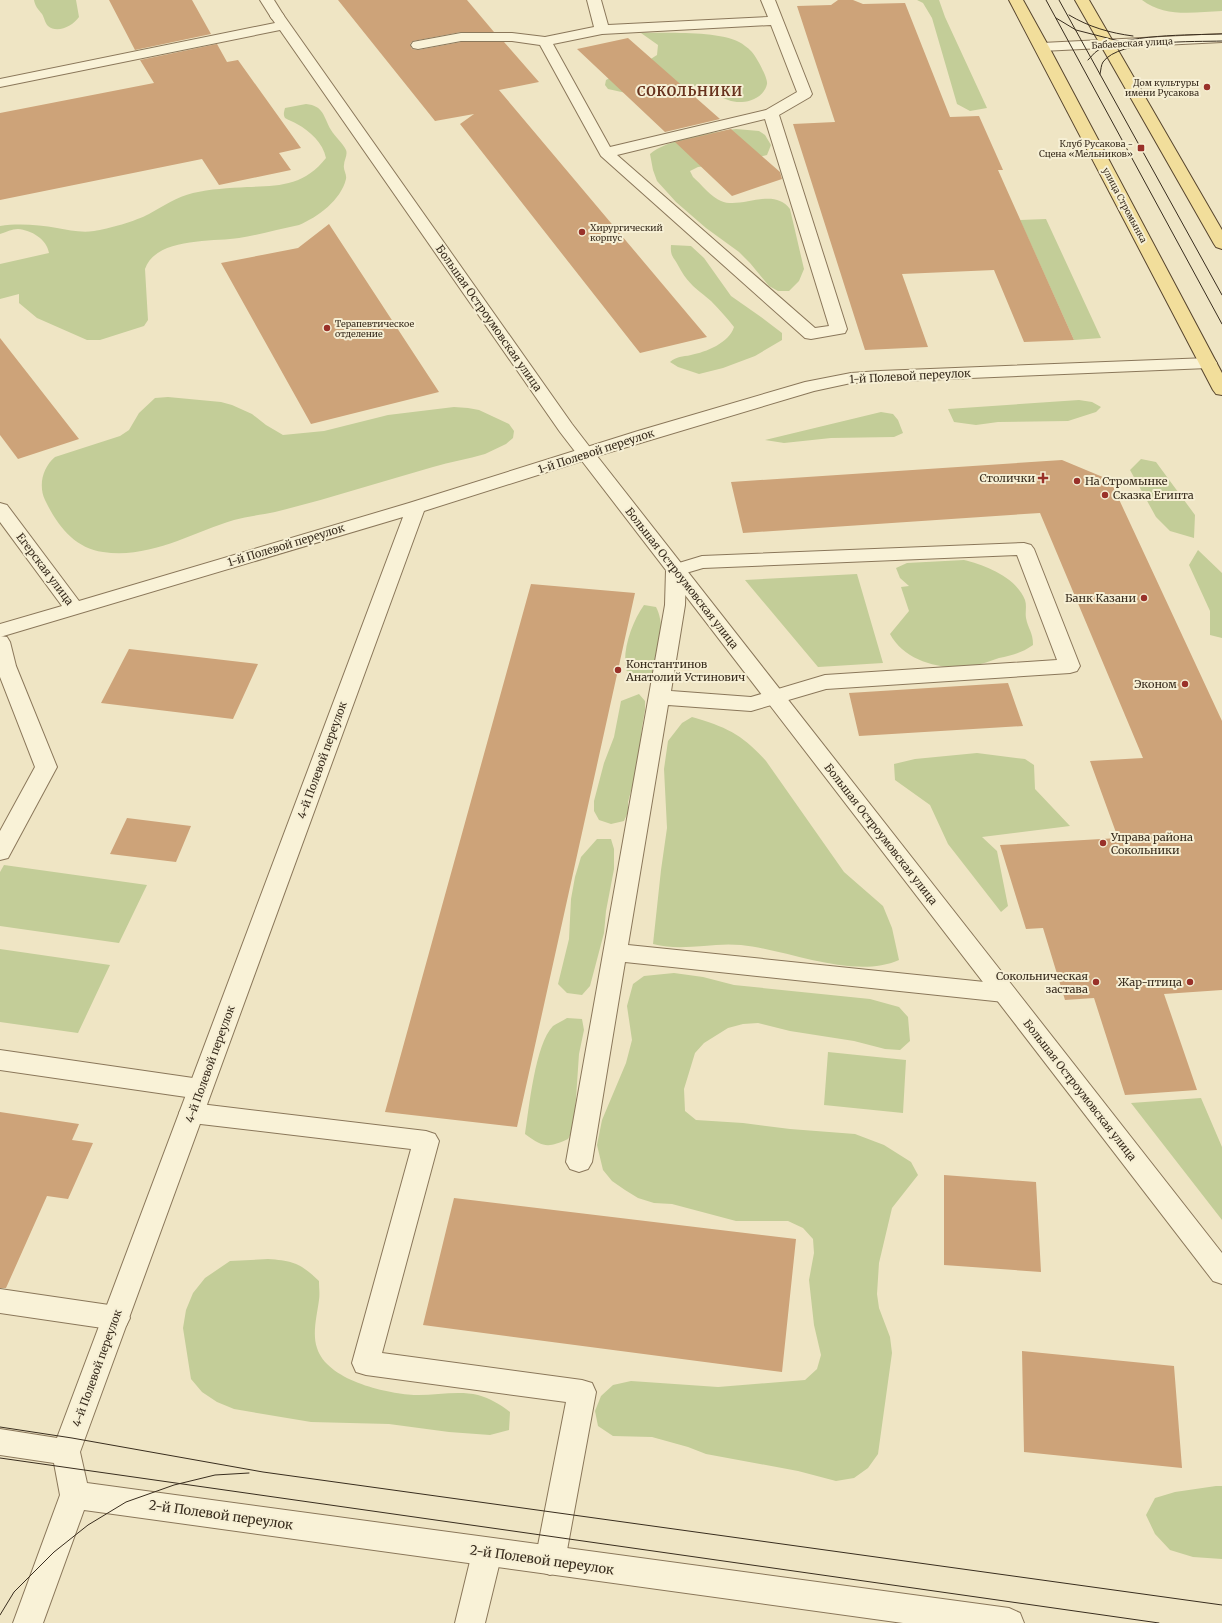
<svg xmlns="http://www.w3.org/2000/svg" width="1222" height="1623" font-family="Merriweather,serif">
	<rect width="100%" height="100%" fill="#efe5c4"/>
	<!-- green -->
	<path fill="#c3cd98" d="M34 0H76L79 17C73 26 57 34 48 26 45 23 44 17 42 14 38 9 35 6 34 0Z
		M917 0H939L945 17 987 108 970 111 957 104 932 18 923 3Z
		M1142 0H1222V11C1195 12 1165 18 1142 0Z
		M641 33C665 33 718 31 739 42 743 44 748 48 751 51 756 56 768 78 767 84 765 95 752 102 742 102 724 103 713 90 696 86L626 93 608 89 605 85 606 80 627 69 646 62 657 55 658 45Z
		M306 104C324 106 323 116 331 130 335 137 343 143 346 150 348 155 344 160 344 165 343 170 347 174 346 179 341 200 318 217 299 225 279 229 259 235 239 238 213 242 156 237 145 269L148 320 144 326 100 340H87L37 318 19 303V294L0 299V264L49 253C47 239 31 230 18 229 12 229 6 232 0 234V226C19 223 39 225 57 228 69 230 81 233 94 231 108 229 136 221 149 214 163 206 177 197 193 193 210 189 229 188 247 187 279 186 304 186 326 158 323 143 310 131 297 124 294 122 288 120 285 118 283 115 284 112 285 108Z
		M736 129 759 131 765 135 771 145 767 155 740 162 698 167 690 171 693 177C700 183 712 198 721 201 741 210 773 186 790 209L804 269 799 281 789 291H778L769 286 750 263 739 252 706 228 676 202 657 181 653 170 650 154C665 140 715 132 736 129Z
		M1046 219 1101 338 1074 340 1020 220Z
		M671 245 691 246 704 258 731 296 761 317 782 333V340L755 356 723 368 699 374 678 367 670 362C677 356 682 357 691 355 706 352 729 343 734 327 727 318 719 309 711 301 697 289 688 284 679 267 674 257 670 257 671 245Z
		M168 397 221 402 232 405 252 414 266 425 283 435 324 431 388 415 454 407 468 408 479 410 509 424 514 431 513 438 506 444 485 454C468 459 450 462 433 467 380 482 328 499 275 512 262 515 247 516 234 520 191 533 150 559 103 552 74 548 57 525 45 500 38 485 43 467 55 457L120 436 129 430 139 413 155 398Z
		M1079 400 1092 402 1101 407 1096 412 1068 421 998 422 976 425 954 422 948 409Z
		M881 412 893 414 898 420 903 433 894 437 831 438 784 443 765 440Z
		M1141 459 1156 462 1195 515 1194 538 1170 531 1156 517 1130 470Z
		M1198 550 1222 573V638L1210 635V611L1189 565Z
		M964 560C985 565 1016 577 1025 600 1027 606 1025 612 1026 618 1028 629 1033 632 1033 645 1022 653 1012 655 999 658 990 661 982 664 973 666 943 671 905 662 890 634L909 611 901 587 909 586 900 578 896 568 907 563Z
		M857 574 883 663 818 667 745 580Z
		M644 605 656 607C666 626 659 651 657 671L647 676 635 677 626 670C622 650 632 622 644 605Z
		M639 694 645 701V710L642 727 638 765 628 802V812L624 821 611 824 599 820 594 811V801L604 763 614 737 621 701Z
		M692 717C726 727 742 734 766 761L844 872 883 906 892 928 899 960C853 980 789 950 741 945 710 942 684 952 653 944L661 870 667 828 664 769 668 741 682 723Z
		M977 753 1025 759 1034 765 1035 789 1070 826 982 837 997 851 1008 906 1001 912 948 844 930 805 895 780 894 764 915 759Z
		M597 839H611L614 849V869L606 911 604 933 590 986 582 995 567 993 558 984 569 939 571 899 575 877 581 857Z
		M4 865 147 885 119 943 0 926V872Z
		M0 949 110 965 78 1033 0 1022Z
		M674 973 703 977 734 985 870 999 899 1007 908 1017 910 1041 900 1050 885 1049 854 1041 790 1031 758 1023 743 1024 728 1028 704 1043 695 1053 684 1089 685 1111 696 1120 743 1123 790 1129 855 1134 884 1145 911 1162 918 1175 892 1208 879 1263 877 1294 879 1308 890 1337 892 1353 878 1454 868 1468 854 1478 836 1481 798 1471 706 1454 688 1447 652 1437 613 1436 598 1426 595 1411 601 1396 613 1385 631 1381 718 1387 805 1380 817 1369 821 1355 814 1325 809 1280 814 1253 813 1239 803 1228 788 1221H736L672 1204 654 1203 638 1198 625 1190 612 1181 603 1170 597 1145 602 1120 626 1063 632 1040 627 1006 633 984 644 976Z
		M567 1018 582 1019 584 1030 579 1054 574 1128 568 1139C548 1148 544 1148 525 1134 529 1109 535 1044 553 1026 557 1023 563 1021 567 1018Z
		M828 1052 906 1060 903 1113 824 1105Z
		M1201 1098 1222 1147V1220L1131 1103Z
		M268 1259C294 1261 300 1263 319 1281 319 1288 320 1294 319 1300 317 1315 312 1334 317 1348 327 1380 384 1393 414 1395 434 1396 457 1390 478 1395 491 1399 498 1403 510 1412L509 1430 490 1435 449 1432 389 1424 311 1422 234 1409 217 1402 202 1392 191 1379 183 1328 186 1310 193 1293 205 1278 230 1261Z
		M1216 1486H1222V1559L1193 1557 1170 1550 1155 1534 1146 1515 1155 1498 1175 1492Z"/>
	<!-- building -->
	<path fill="#cda379" d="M109 0H192L211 34 135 50Z
		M338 0H467L494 32H461L413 41 410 44 412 49 418 50 461 42H504L539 82 499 90 707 337 640 353 460 124 474 114 435 121Z
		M838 0H853L863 4 905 3 950 117 979 116 1003 170H998L1074 340 1024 342 994 270 902 274 928 347 865 350 793 124 835 122 797 6 831 5Z
		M628 38 720 119 665 132 577 49Z
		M217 44 227 62 238 60 301 148 279 153 291 170 219 185 202 159 0 200V113L154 83 140 60Z
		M731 129 780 172 782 179 732 196 675 142Z
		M329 224 439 392 311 424 221 263 298 248Z
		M0 338 79 439 18 459 0 435Z
		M1062 460 1110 480 1222 721V990L1164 994 1197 1090 1125 1095 1094 998 1065 1000 1043 928 1026 929 1000 845 1118 838 1090 761 1143 758 1040 513 743 533 731 482Z
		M531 584 635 593 517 1127 385 1112Z
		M129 649 258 664 233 719 101 703Z
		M1008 683 1023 726 859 736 849 693Z
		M127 818 191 826 176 862 110 854Z
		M0 1112 79 1124 72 1140 93 1143 68 1199 47 1196 6 1288H0Z
		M944 1175 1036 1182 1041 1272 944 1265Z
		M454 1198 796 1239 782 1372 423 1325Z
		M1022 1351 1174 1366 1182 1468 1024 1452Z"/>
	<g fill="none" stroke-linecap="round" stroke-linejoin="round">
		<!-- service casing -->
		<g stroke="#8a775a" stroke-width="2">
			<path id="service" d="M587 0H601L608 25 768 17 761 0H775L812 94 810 97 779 115 847 329 845 333 811 339 805 338 601 156 540 45 512 41H461L418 49 413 48 411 45 413 42 418 41 461 33H512L545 37 594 27ZM771 25 797 92 766 110 610 147 553 44 602 34ZM765 119 829 326 815 328 617 155Z
				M277 12 282 13 572 424 592 450 595 454 592 458 586 459 580 458 560 432 280 30 0 87V79L275 23 270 16 272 13Z
				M1024 543 1031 545 1034 549 1080 666 1077 671 1070 673 826 689 751 711 668 705 628 945 1004 984 1012 987 1016 993 1012 999 1004 1002 625 962 592 1162 588 1169 579 1172 570 1169 566 1162 665 605 666 570 669 566 702 556ZM1017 555 1057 660 825 675 751 697 671 691 685 605 686 573 703 568Z
				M0 636 7 637 10 642 16 666 57 767 8 858 0 860V831L35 767 0 677Z
				M0 1050 200 1079 209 1082 212 1089 209 1096 200 1099 0 1070Z
				M192 1103 426 1131 435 1134 439 1141 382 1353 582 1380 592 1383 596 1392 565 1561 561 1571 550 1575 539 1571 535 1561 566 1402 366 1375 356 1372 352 1363 411 1149 192 1123 183 1120 179 1113 183 1106Z
				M0 1289 116 1306 126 1310 130 1318 126 1326 116 1330 0 1313Z
				M487 1539 497 1543 502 1553 485 1623H455L472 1553 477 1543Z"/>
		</g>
		<!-- minor casing -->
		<g stroke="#8a775a" stroke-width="2">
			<path id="minor" d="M260 0H274L284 16 282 19 277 20 272 19Z
				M1208 358 1214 359 1217 363 1214 367 1208 368 851 383 814 391 597 456 1222 1253V1284L1213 1281 582 461 424 511 80 1452 87 1483 1009 1608 1020 1613 1024 1623H903L84 1510 43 1623H13L60 1495 54 1463 0 1455V1429L57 1438 403 517 0 637V624L62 606 0 522V503L7 505 79 601 409 503 638 431 805 382 851 373 880 371Z"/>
		</g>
		<!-- tertiary casing -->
		<g stroke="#8a775a" stroke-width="2">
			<path id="tertiary" d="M1222 34V42L1042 51 1037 50 1035 47 1037 44 1042 43Z"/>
		</g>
		<!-- primary casing -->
		<g stroke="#57452e" stroke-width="2">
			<path id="primary" d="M1009 0H1023L1049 47 1222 373V395L1216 394 1213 390Z
				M1075 0H1089L1222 230V249L1216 247 1214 244Z"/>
		</g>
		<!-- service -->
		<use href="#service" fill="#f9f2d7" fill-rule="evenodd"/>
		<!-- minor -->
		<use href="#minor" fill="#f9f2d7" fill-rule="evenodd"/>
		<!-- tertiary -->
		<use href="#tertiary" fill="#f9f2d7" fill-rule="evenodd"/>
		<!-- primary -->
		<use href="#primary" fill="#f2de9b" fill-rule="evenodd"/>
		<!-- tram -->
		<path stroke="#392d1e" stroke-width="1" d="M1046 0 1222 324
			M1059 0 1222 295
			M1069 15C1089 27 1110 33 1133 36
			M1056 18 1076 30 1119 41
			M1088 60C1091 57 1094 53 1097 51 1122 34 1191 35 1222 34
			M1100 74C1101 70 1101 65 1103 62 1119 39 1195 42 1222 41
			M0 1427 72 1438 263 1472 1222 1605
			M0 1458 1159 1623
			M0 1615 14 1592 54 1552 88 1525 126 1502 174 1485 215 1475 249 1473"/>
	</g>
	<!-- markers -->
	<g fill="#993129" stroke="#f6efd4" stroke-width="1.5">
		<circle cx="1207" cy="87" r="4"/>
		<rect x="1137" y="144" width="8" height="8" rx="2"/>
		<circle cx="582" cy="232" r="4"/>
		<circle cx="327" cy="328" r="4"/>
		<path d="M1041 472h4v4h4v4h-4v4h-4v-4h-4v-4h4z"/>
		<circle cx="1077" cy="481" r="4"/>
		<circle cx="1105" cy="495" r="4"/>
		<circle cx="1144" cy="598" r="4"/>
		<circle cx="618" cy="670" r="4"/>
		<circle cx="1185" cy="684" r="4"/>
		<circle cx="1103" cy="843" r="4"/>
		<circle cx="1096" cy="982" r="4"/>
		<circle cx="1190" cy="982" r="4"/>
	</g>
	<g text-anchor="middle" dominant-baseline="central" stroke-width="4" stroke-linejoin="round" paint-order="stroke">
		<!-- far-street labels -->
		<g font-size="9" fill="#392d1e" stroke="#f6efd4">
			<text transform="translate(1132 43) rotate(-3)">Бабаевская улица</text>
			<text transform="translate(1125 205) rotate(62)">улица Стромынка</text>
		</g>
		<!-- far-poi labels -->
		<g font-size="9" fill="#392d1e" stroke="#f6efd4" text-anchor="end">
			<text x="1199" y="82">Дом культуры<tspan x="1199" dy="10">имени Русакова</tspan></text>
			<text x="1133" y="143">Клуб Русакова -<tspan x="1133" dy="10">Сцена «Мельников»</tspan></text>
			<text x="590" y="227" text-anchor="start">Хирургический<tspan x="590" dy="10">корпус</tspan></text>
			<text x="335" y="323" text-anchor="start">Терапевтическое<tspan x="335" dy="10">отделение</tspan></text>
		</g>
		<!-- street labels -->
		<g font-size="11" fill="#392d1e" stroke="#f6efd4">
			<text transform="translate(489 318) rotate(55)">Большая Остроумовская улица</text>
			<text transform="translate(910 376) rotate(-3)">1-й Полевой переулок</text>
			<text transform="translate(596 451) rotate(-18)">1-й Полевой переулок</text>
			<text transform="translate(286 545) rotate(-17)">1-й Полевой переулок</text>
			<text transform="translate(45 569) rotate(53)">Егерская улица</text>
			<text transform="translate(682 578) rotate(52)">Большая Остроумовская улица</text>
			<text transform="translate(322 760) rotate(-70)">4-й Полевой переулок</text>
			<text transform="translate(881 834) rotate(52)">Большая Остроумовская улица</text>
			<text transform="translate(210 1064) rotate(-70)">4-й Полевой переулок</text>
			<text transform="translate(1080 1090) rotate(52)">Большая Остроумовская улица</text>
			<text transform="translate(97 1368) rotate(-70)">4-й Полевой переулок</text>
		</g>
		<!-- poi labels -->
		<g font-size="11" fill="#392d1e" stroke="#f6efd4" text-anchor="end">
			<text x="1035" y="478">Столички</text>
			<text x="1085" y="481" text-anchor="start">На Стромынке</text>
			<text x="1113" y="495" text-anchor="start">Сказка Египта</text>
			<text x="1136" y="598">Банк Казани</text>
			<text x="626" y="664" text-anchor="start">Константинов<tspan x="626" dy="13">Анатолий Устинович</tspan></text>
			<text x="1177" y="684">Эконом</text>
			<text x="1111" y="837" text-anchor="start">Управа района<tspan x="1111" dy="13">Сокольники</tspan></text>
			<text x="1088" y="976">Сокольническая<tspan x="1088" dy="13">застава</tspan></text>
			<text x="1182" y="982">Жар-птица</text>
		</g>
		<!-- far-district labels -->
		<g font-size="13" font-weight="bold" letter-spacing="1" fill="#67321d" stroke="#f6efd4">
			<text x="690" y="91">СОКОЛЬНИКИ</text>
		</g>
		<!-- near-street labels -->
		<g font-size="13" fill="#392d1e" stroke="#f6efd4">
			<text transform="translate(221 1515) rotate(8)">2-й Полевой переулок</text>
			<text transform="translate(542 1560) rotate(8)">2-й Полевой переулок</text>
		</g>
	</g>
</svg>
